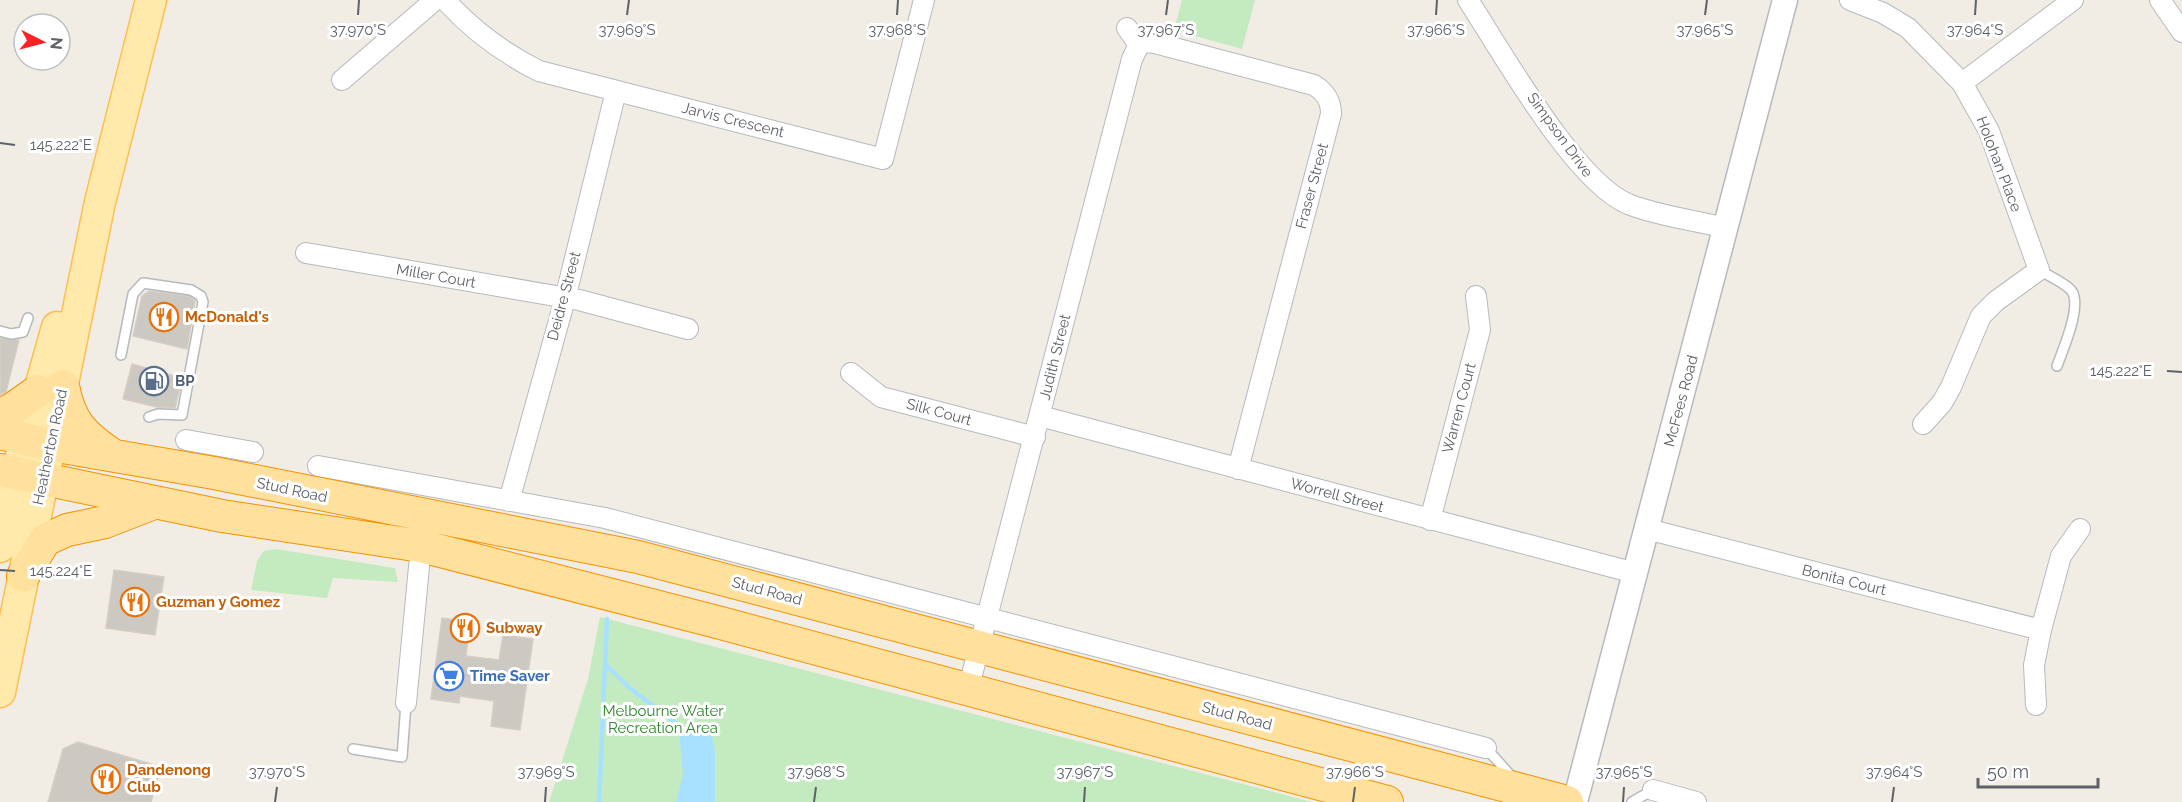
<svg xmlns="http://www.w3.org/2000/svg" width="2182" height="802" font-family="Raleway,sans-serif">
	<rect width="100%" height="100%" fill="#f1ede5"/>
	<!-- green -->
	<path fill="#c4eac0" d="M1182 0H1255L1242 49 1174 30Z
		M276 549 395 568 398 582 333 578 327 598 251 590 257 561 264 551Z
		M600 617 1312 802H549L588 679Z"/>
	<!-- water -->
	<path fill="#a7e1ff" d="M688 725 711 730 715 752V802H676L683 775 679 730Z"/>
	<g fill="none" stroke-linecap="round" stroke-linejoin="round">
		<!-- stream -->
		<path stroke="#a7e1ff" stroke-width="4.5" d="M607 666 631 689 682 728
			M599 802 607 619"/>
	</g>
	<!-- building -->
	<path fill="#ccc8c2" stroke="#d6cec3" stroke-width="1.5" d="M149 291 189 296 195 301 187 349 133 336 142 296Z
		M0 338 19 340 6 392 0 395Z
		M132 364 182 378 175 408 157 407 123 399Z
		M114 570 164 577 155 635 106 628Z
		M442 618 470 622 466 656 499 660 503 635 533 639 520 730 491 726 494 701 460 696 459 703 431 699Z
		M78 742 161 767 151 802H48L63 749Z"/>
	<g fill="none" stroke-linecap="round" stroke-linejoin="round">
		<!-- service casing -->
		<g stroke="#b6b9bd" stroke-width="12">
			<path id="service" d="M2039 270C2049 276 2063 282 2071 290 2083 305 2063 349 2057 366
				M0 331 11 334 23 332 28 318
				M121 355 133 294 143 283 191 290 201 296 203 302 182 415 158 414 149 417
				M1486 748 1512 777
				M353 749 402 757 406 703
				M1632 802 1653 790"/>
		</g>
		<!-- minor casing -->
		<g stroke="#b6b9bd" stroke-width="22">
			<path id="minor" d="M445 0C472 30 503 53 539 71L883 159 924 0
				M1468 0C1502 52 1574 181 1628 204 1658 216 1694 220 1726 228
				M1850 0 1883 13 1908 28 1962 83 1989 131 2039 270 1996 301 1981 316 1951 387 1942 403 1923 424
				M2160 0 2182 32
				M1127 28 1139 45
				M1139 45 1147 42 1155 43 1314 85C1325 92 1331 100 1331 114L1238 469
				M342 80 435 0
				M1962 83 2073 0
				M306 253 579 300 688 329
				M851 373 881 397 1035 437
				M1040 416 1635 573
				M186 440 253 452
				M318 466 605 518 1486 748
				M509 501 565 299 616 91
				M1430 520 1480 330 1476 296
				M1647 529 2041 630
				M968 690 1132 59 1139 45
				M406 703 421 546
				M2036 705 2034 665 2041 630 2061 556 2080 529
				M1653 790 1696 802"/>
		</g>
		<!-- tertiary casing -->
		<g stroke="#b6b9bd" stroke-width="27">
			<path id="tertiary" d="M1575 802 1785 0"/>
		</g>
		<!-- primary casing -->
		<g stroke="#ffbe50" stroke-width="33">
			<path id="primary" d="M0 547 16 473 57 327
				M0 692 100 202 151 0"/>
		</g>
		<!-- trunk casing -->
		<g stroke="#f69200" stroke-width="34">
			<path id="trunk" d="M63 386C70 422 82 434 111 454
				M0 414 11 410 38 391
				M0 433 51 445 214 473 638 557 1567 802
				M0 470 222 516 421 546 717 622 1387 802
				M23 576 45 540 67 530 105 522 154 503"/>
		</g>
		<!-- service -->
		<use href="#service" stroke="#fff" stroke-width="9"/>
		<!-- minor -->
		<use href="#minor" stroke="#fff" stroke-width="20"/>
		<!-- tertiary -->
		<use href="#tertiary" stroke="#fff" stroke-width="24"/>
		<!-- primary -->
		<use href="#primary" stroke="#ffeaac" stroke-width="30"/>
		<!-- trunk -->
		<use href="#trunk" stroke="#ffe19d" stroke-width="32"/>
	</g>
	<!-- ticks -->
	<path fill="none" stroke="#5d6267" stroke-width="2" d="M358 15 359 0M627 15 629 0M897 15 898 0M1166 15 1168 0M1436 15 1437 0M1705 15 1707 0M1975 15 1976 0M0 143 15 145M2167 371 2182 372M0 570 15 571M275 802 277 787M545 802 546 787M814 802 816 787M1084 802 1085 787M1353 802 1355 787M1623 802 1624 787M1892 802 1894 787"/>
	<!-- icons -->
	<defs>
		<g id="restaurant-ring" transform="scale(1.5)"><circle r="9.5" fill="#fff" stroke="#e8710a" stroke-width="1.5"/><path d="M-5-6h1v4h1v-4h1v4h1v-4h1v5L-1.5 .5V6h-2V.5L-5-1ZM5-6V6H3V1.5H1.5Q1.5-4 5-6Z" fill="#e8710a"/></g>
		<g id="fuel-ring" transform="scale(1.5)"><circle r="9.5" fill="#fff" stroke="#5c6f8a" stroke-width="1.5"/><path d="M-5.5-6h7V0h2V4h1.3V-2.5L3-4.5l.8-.8L6-3V5H2.5V1h-1V6h-7ZM-4.2-4.7v3.2H.2V-4.7Z" fill="#5c6f8a"/></g>
		<g id="supermarket-ring" transform="scale(1.5)"><circle r="9.5" fill="#fff" stroke="#3f7fe0" stroke-width="1.5"/><path d="M-6-5.5h2.5l.6 2H6L4.5 2H-2.5L-4.4-4H-6ZM-1.5 3.2a1.3 1.3 0 1 0 .1 0ZM3 3.2a1.3 1.3 0 1 0 .1 0Z" fill="#3f7fe0"/></g>
	</defs>
	<g fill-rule="evenodd">
		<use href="#restaurant-ring" x="164" y="317"/>
		<use href="#fuel-ring" x="154" y="381"/>
		<use href="#restaurant-ring" x="135" y="602"/>
		<use href="#restaurant-ring" x="465" y="628"/>
		<use href="#supermarket-ring" x="449" y="676"/>
		<use href="#restaurant-ring" x="106" y="779"/>
	</g>
	<g text-anchor="middle" dominant-baseline="central" stroke-width="6" stroke-linejoin="round" paint-order="stroke">
		<!-- street labels -->
		<g font-size="15" fill="#5d6267" stroke="#fff">
			<text transform="translate(733 120) rotate(14)">Jarvis Crescent</text>
			<text transform="translate(1560 135) rotate(54)">Simpson Drive</text>
			<text transform="translate(1999 164) rotate(69)">Holohan Place</text>
			<text transform="translate(1312 186) rotate(-75)">Fraser Street</text>
			<text transform="translate(436 276) rotate(10)">Miller Court</text>
			<text transform="translate(564 296) rotate(-75)">Deidre Street</text>
			<text transform="translate(1055 357) rotate(-76)">Judith Street</text>
			<text transform="translate(1681 401) rotate(-75)">McFees Road</text>
			<text transform="translate(1459 408) rotate(-75)">Warren Court</text>
			<text transform="translate(939 412) rotate(15)">Silk Court</text>
			<text transform="translate(50 447) rotate(-78)">Heatherton Road</text>
			<text transform="translate(292 490) rotate(12)">Stud Road</text>
			<text transform="translate(1337 495) rotate(15)">Worrell Street</text>
			<text transform="translate(1844 580) rotate(14)">Bonita Court</text>
			<text transform="translate(767 591) rotate(15)">Stud Road</text>
			<text transform="translate(1237 716) rotate(15)">Stud Road</text>
		</g>
		<!-- food labels -->
		<g font-size="15" font-weight="bold" fill="#c56008" stroke="#fff" text-anchor="start">
			<text x="185" y="317">McDonald's</text>
			<text x="156" y="602">Guzman y Gomez</text>
			<text x="486" y="628">Subway</text>
			<text x="127" y="770">Dandenong<tspan x="127" dy="17">Club</tspan></text>
		</g>
		<!-- service labels -->
		<g font-size="15" font-weight="bold" fill="#4e5e75" stroke="#fff" text-anchor="start">
			<text x="175" y="381">BP</text>
		</g>
		<!-- shop labels -->
		<g font-size="15" font-weight="bold" fill="#366cbe" stroke="#fff" text-anchor="start">
			<text x="470" y="676">Time Saver</text>
		</g>
		<!-- park labels -->
		<g font-size="15" fill="#30872c" stroke="#fff">
			<text x="663" y="711">Melbourne Water<tspan x="663" dy="17">Recreation Area</tspan></text>
		</g>
	</g>
	<g font-size="15" text-anchor="middle" fill="#5d6267" stroke="#fff" stroke-width="6" stroke-linejoin="round" paint-order="stroke">
		<text x="358" y="35">37.970°S</text>
		<text x="627" y="35">37.969°S</text>
		<text x="897" y="35">37.968°S</text>
		<text x="1166" y="35">37.967°S</text>
		<text x="1436" y="35">37.966°S</text>
		<text x="1705" y="35">37.965°S</text>
		<text x="1975" y="35">37.964°S</text>
		<text x="61" y="150">145.222°E</text>
		<text x="2121" y="376">145.222°E</text>
		<text x="61" y="576">145.224°E</text>
		<text x="277" y="777">37.970°S</text>
		<text x="546" y="777">37.969°S</text>
		<text x="816" y="777">37.968°S</text>
		<text x="1085" y="777">37.967°S</text>
		<text x="1355" y="777">37.966°S</text>
		<text x="1624" y="777">37.965°S</text>
		<text x="1894" y="777">37.964°S</text>
	</g>
	<!-- north arrow -->
	<g transform="translate(42 42) rotate(96)"><circle r="28" fill="#ffffff" stroke="#bec0c2" stroke-width="1.5"/>
	<path d="M0-4.5L10 22L0 15L-10 22Z" fill="#fa2225"/>
	<text y="-9" font-size="16" font-weight="bold" text-anchor="middle" fill="#5d6267">N</text>
	</g>
	<!-- scale -->
	<path d="M1978 778v9h120v-9" fill="none" stroke="#5d6267" stroke-width="3"/>
	<text x="1987" y="778" font-size="18" fill="#5d6267" stroke="#ffffff" stroke-width="4.5" paint-order="stroke">50 m</text>
</svg>
